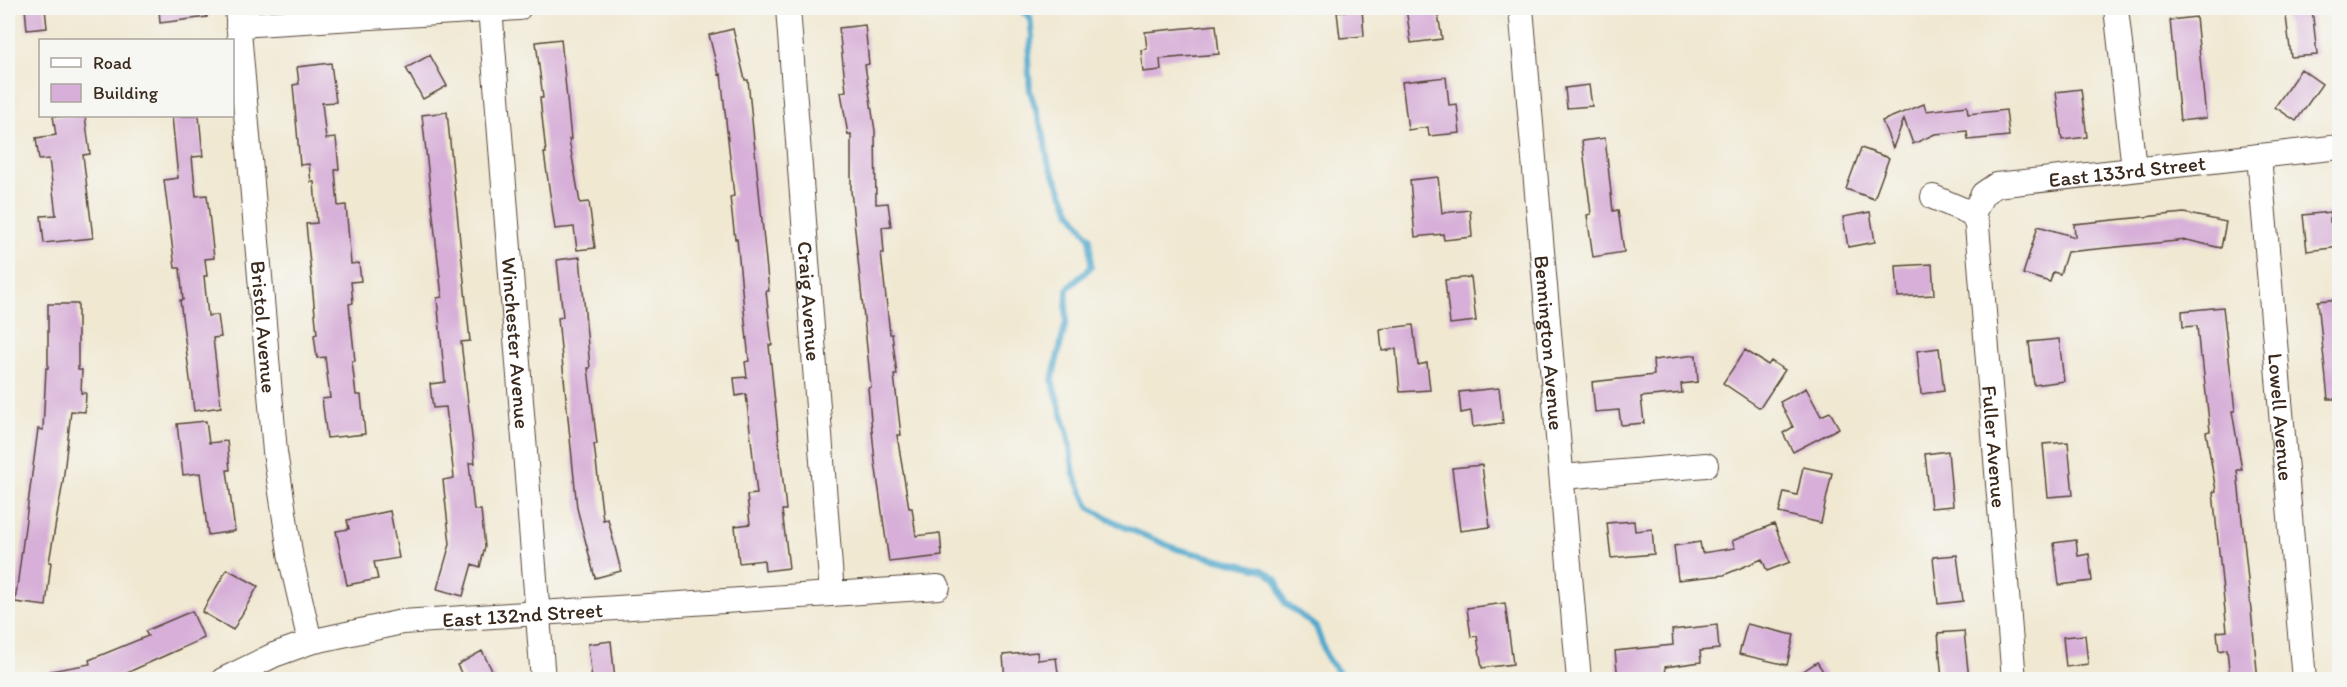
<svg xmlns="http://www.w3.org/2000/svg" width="2347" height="687" font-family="Itim,sans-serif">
	<rect width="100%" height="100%" fill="#f6f6f2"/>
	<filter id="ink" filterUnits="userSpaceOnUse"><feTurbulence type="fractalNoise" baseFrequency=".0167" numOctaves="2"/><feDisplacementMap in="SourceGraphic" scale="12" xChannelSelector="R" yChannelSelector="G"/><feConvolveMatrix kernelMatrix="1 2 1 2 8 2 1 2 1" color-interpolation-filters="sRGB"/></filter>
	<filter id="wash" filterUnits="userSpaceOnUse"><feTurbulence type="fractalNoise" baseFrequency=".008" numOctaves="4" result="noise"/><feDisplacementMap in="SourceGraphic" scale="24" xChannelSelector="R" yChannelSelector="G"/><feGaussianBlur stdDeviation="1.35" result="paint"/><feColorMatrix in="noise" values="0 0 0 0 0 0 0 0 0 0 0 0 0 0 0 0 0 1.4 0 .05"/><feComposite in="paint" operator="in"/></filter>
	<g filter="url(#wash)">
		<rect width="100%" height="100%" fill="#f0e8d1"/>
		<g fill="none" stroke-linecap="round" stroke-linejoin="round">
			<!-- stream -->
			<path stroke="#4fa7cc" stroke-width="6" d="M1017 8 1030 17 1032 37 1028 59 1030 91 1044 135 1048 162 1071 212 1090 238 1091 267 1067 289 1066 322 1052 380 1068 434 1074 475 1090 508 1124 527 1177 549 1263 570 1276 579 1285 603 1316 627 1328 660 1346 680"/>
		</g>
		<g id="blocks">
			<!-- building -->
			<path fill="#d7afd8" d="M25 8H45L47 28 27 30Z
				M159 8H206L207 17 160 23Z
				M1406 8H1437L1442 39 1411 43Z
				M2285 8H2312L2317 55 2291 57Z
				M1362 9 1364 36 1340 38 1337 12Z
				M2196 17 2206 118 2180 121 2170 20Z
				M865 25 869 64 865 65 875 131 876 204 888 203 891 226 882 227 884 253H881L890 334H892L897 375H894L901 435H897L909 508H912L916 536 940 533 942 556 889 562 875 462 868 388 871 387 851 191V134L848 135 841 92 846 91 839 28Z
				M1216 25 1219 54 1160 59 1161 70 1143 72 1141 50 1147 49 1145 32Z
				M733 29 745 80H748L769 291H766L772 345H769L786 510H782L789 568 765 571 764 560 739 563 735 526 750 524 747 495 757 494 746 394 736 396 734 378 747 377 745 362 749 361 737 239H735L730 197 734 196 721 74 719 75 709 35Z
				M561 39 571 139H569L580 203 589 202 595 248 577 250 574 227 555 229 544 153H546L540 98H543L536 42Z
				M430 55 447 86 423 99 406 68Z
				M331 63 336 102 322 103 326 139 336 138 339 169 335 170 338 206 346 205 351 264 359 263 361 281 351 282 353 303 349 304 355 361H352L356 395H361L365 434 327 438 322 399 330 398 325 357 317 358 314 335 317 334 306 224 317 223 314 182H311L309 164 300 165 293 85 299 84 297 67Z
				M2301 69 2322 84 2296 121 2275 107Z
				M1446 77 1449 105 1457 104 1460 133 1429 136 1428 127 1408 130 1402 82Z
				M1589 85 1592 106 1567 108 1565 88Z
				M2081 89 2087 137 2062 140 2056 92Z
				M1924 104 1926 111 1967 106 1968 114 2006 110 2009 136 1968 140 1967 131 1935 134 1913 144 1904 119 1893 148 1882 121Z
				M447 112 470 341 461 342 475 463H469L474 510H481L485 547 480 567 472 564 463 596 437 589 450 544 443 480 454 478 446 407 433 408 430 384 445 382 437 298 442 297 422 115Z
				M53 116H85L90 154 83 155 93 238 44 243 41 216 56 215 49 159 39 160 36 138 56 135Z
				M172 116H199L203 156 192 157 196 196 207 195 214 258 205 259 207 276H204L208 316 218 315 221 337 213 338 221 407 194 411 180 300H183L180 268H175L164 180 178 178Z
				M1605 138 1613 211 1618 210 1624 252 1593 257 1587 215 1591 214 1582 141Z
				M1861 148 1889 158 1874 199 1846 189Z
				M1438 177 1442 213 1470 210 1472 237 1444 240 1443 234 1415 237 1410 180Z
				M1870 212 1875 242 1848 247 1843 217Z
				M2330 212V222L2340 221V247L2307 251 2303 215Z
				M2184 213 2226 222 2221 248 2187 240 2067 252 2060 274 2053 272 2050 282 2023 274 2038 226 2075 237 2074 224Z
				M580 257 590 368H588L597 444H594L603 520 608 519 621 571 595 578 577 508 558 318 563 317 557 260Z
				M1932 264 1934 295 1898 297 1896 266Z
				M1471 277 1476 321 1450 324 1445 280Z
				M2340 299V399H2328L2318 301Z
				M48 304H78V370H82L81 393H86L85 412 71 411 63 482 49 562H51L46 606 15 602 38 429 43 430 46 368H48Z
				M2223 307 2235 411H2232L2242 470H2237L2258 680H2230L2227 649 2219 651 2217 632 2227 631 2213 492 2216 491 2206 432 2210 431 2202 357H2200L2197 326 2183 327 2182 311Z
				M1413 325 1418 365 1427 363 1430 390 1400 392 1396 349 1382 351 1380 329Z
				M2059 339 2064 381 2034 385 2029 342Z
				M1939 348 1944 391 1921 394 1917 351Z
				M1745 350 1768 365 1771 361 1785 370 1760 408 1723 383Z
				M1696 355 1698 382 1681 384 1682 393 1641 397 1644 423 1621 425 1619 410 1595 412 1592 382 1654 375 1653 360Z
				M1499 388 1503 423 1473 427 1471 411 1461 413 1459 392Z
				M1806 388 1821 416 1830 412 1839 428 1793 452 1783 433 1793 427 1780 402Z
				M206 421 209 443 227 441 230 470H227L235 531 208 535 200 473 183 475 177 424Z
				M2068 442 2073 495 2048 497 2043 444Z
				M1948 451 1953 506 1931 508 1925 454Z
				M1482 465 1490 527 1460 531 1452 468Z
				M1803 467 1832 473 1821 523 1779 513 1784 492 1797 495Z
				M390 511 399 558 374 562 378 579 347 585 336 531 349 529 347 520Z
				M1634 521 1635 531 1652 529 1654 554 1611 558 1607 523Z
				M1774 524 1790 562 1767 571 1762 559 1724 575 1678 580 1674 546 1700 542 1702 553 1735 548 1732 541Z
				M2076 540 2078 556 2089 554 2092 581 2059 585 2054 543Z
				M1957 555 1963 601 1938 604 1933 557Z
				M227 569 258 586 233 630 202 612Z
				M1505 603 1513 664 1482 668 1477 636 1471 637 1467 608Z
				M192 611 204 638 111 680H51L50 671 90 664 89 660 148 636 145 631Z
				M1747 624 1794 635 1787 665 1739 654Z
				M1717 625 1719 649 1700 651 1701 662 1665 667 1667 680H1618L1615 651 1673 645 1672 630Z
				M1964 631 1969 680H1942L1938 633Z
				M2085 635 2088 664 2066 667 2063 637Z
				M611 641 615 680H592L588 644Z
				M482 651 497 680H465L457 665Z
				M1037 652 1038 660 1056 658 1059 680H1005L1003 655Z
				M1817 662 1829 680H1790Z"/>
		</g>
	</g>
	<g filter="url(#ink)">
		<use href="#blocks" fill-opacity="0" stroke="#564639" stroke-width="1.5"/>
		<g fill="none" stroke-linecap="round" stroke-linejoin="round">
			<!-- minor casing -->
			<g stroke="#564639" stroke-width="26">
				<g id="minor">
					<path id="s1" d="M237 8 275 452 291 559 310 642"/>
					<path id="s2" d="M490 8 543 680"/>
					<path id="s3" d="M788 8 832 594"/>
					<path id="s4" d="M1521 8 1579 680"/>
					<path d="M2116 8 2134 169"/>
					<path d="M238 25 519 8"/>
					<path id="s5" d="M2259 156 2304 680"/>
					<path d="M1933 197 1973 214"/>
					<path id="s6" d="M1973 214 1977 226 2014 680"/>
					<path id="s7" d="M1973 214 1983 194 1996 185 2340 147"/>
					<path d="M1562 477 1706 465"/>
					<path id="s8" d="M223 680 274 655 310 642 402 622 938 587"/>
				</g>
			</g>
			<!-- minor -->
			<use href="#minor" stroke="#fff" stroke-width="24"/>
		</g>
	</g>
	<g text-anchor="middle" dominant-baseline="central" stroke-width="4.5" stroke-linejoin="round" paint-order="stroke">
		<!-- street labels -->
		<g font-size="21" fill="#3b2a1e" stroke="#f6f6f2">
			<text stroke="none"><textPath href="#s7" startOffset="170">East 133rd Street</textPath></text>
			<text stroke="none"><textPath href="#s3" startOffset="294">Craig Avenue</textPath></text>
			<text stroke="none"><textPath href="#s1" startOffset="320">Bristol Avenue</textPath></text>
			<text stroke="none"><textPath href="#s4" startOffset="336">Bennington Avenue</textPath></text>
			<text stroke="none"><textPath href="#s2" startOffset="336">Winchester Avenue</textPath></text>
			<text stroke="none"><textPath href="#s5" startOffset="262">Lowell Avenue</textPath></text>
			<text stroke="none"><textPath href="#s6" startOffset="234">Fuller Avenue</textPath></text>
			<text stroke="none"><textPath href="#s8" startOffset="310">East 132nd Street</textPath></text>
		</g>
	</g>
	<!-- margin -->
	<rect width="2347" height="687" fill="none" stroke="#f6f6f2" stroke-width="30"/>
	<!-- legend -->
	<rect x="39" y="39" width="195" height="78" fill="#f6f6f2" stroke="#aba49d" stroke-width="1.5"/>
	<rect x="51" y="58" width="30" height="9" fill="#ffffff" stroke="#aba49d" stroke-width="1.5"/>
	<text x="93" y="69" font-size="18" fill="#3b2a1e">Road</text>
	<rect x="51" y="84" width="30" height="18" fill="#d7afd8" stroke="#aba49d" stroke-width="1.5"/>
	<text x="93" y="99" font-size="18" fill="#3b2a1e">Building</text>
</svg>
